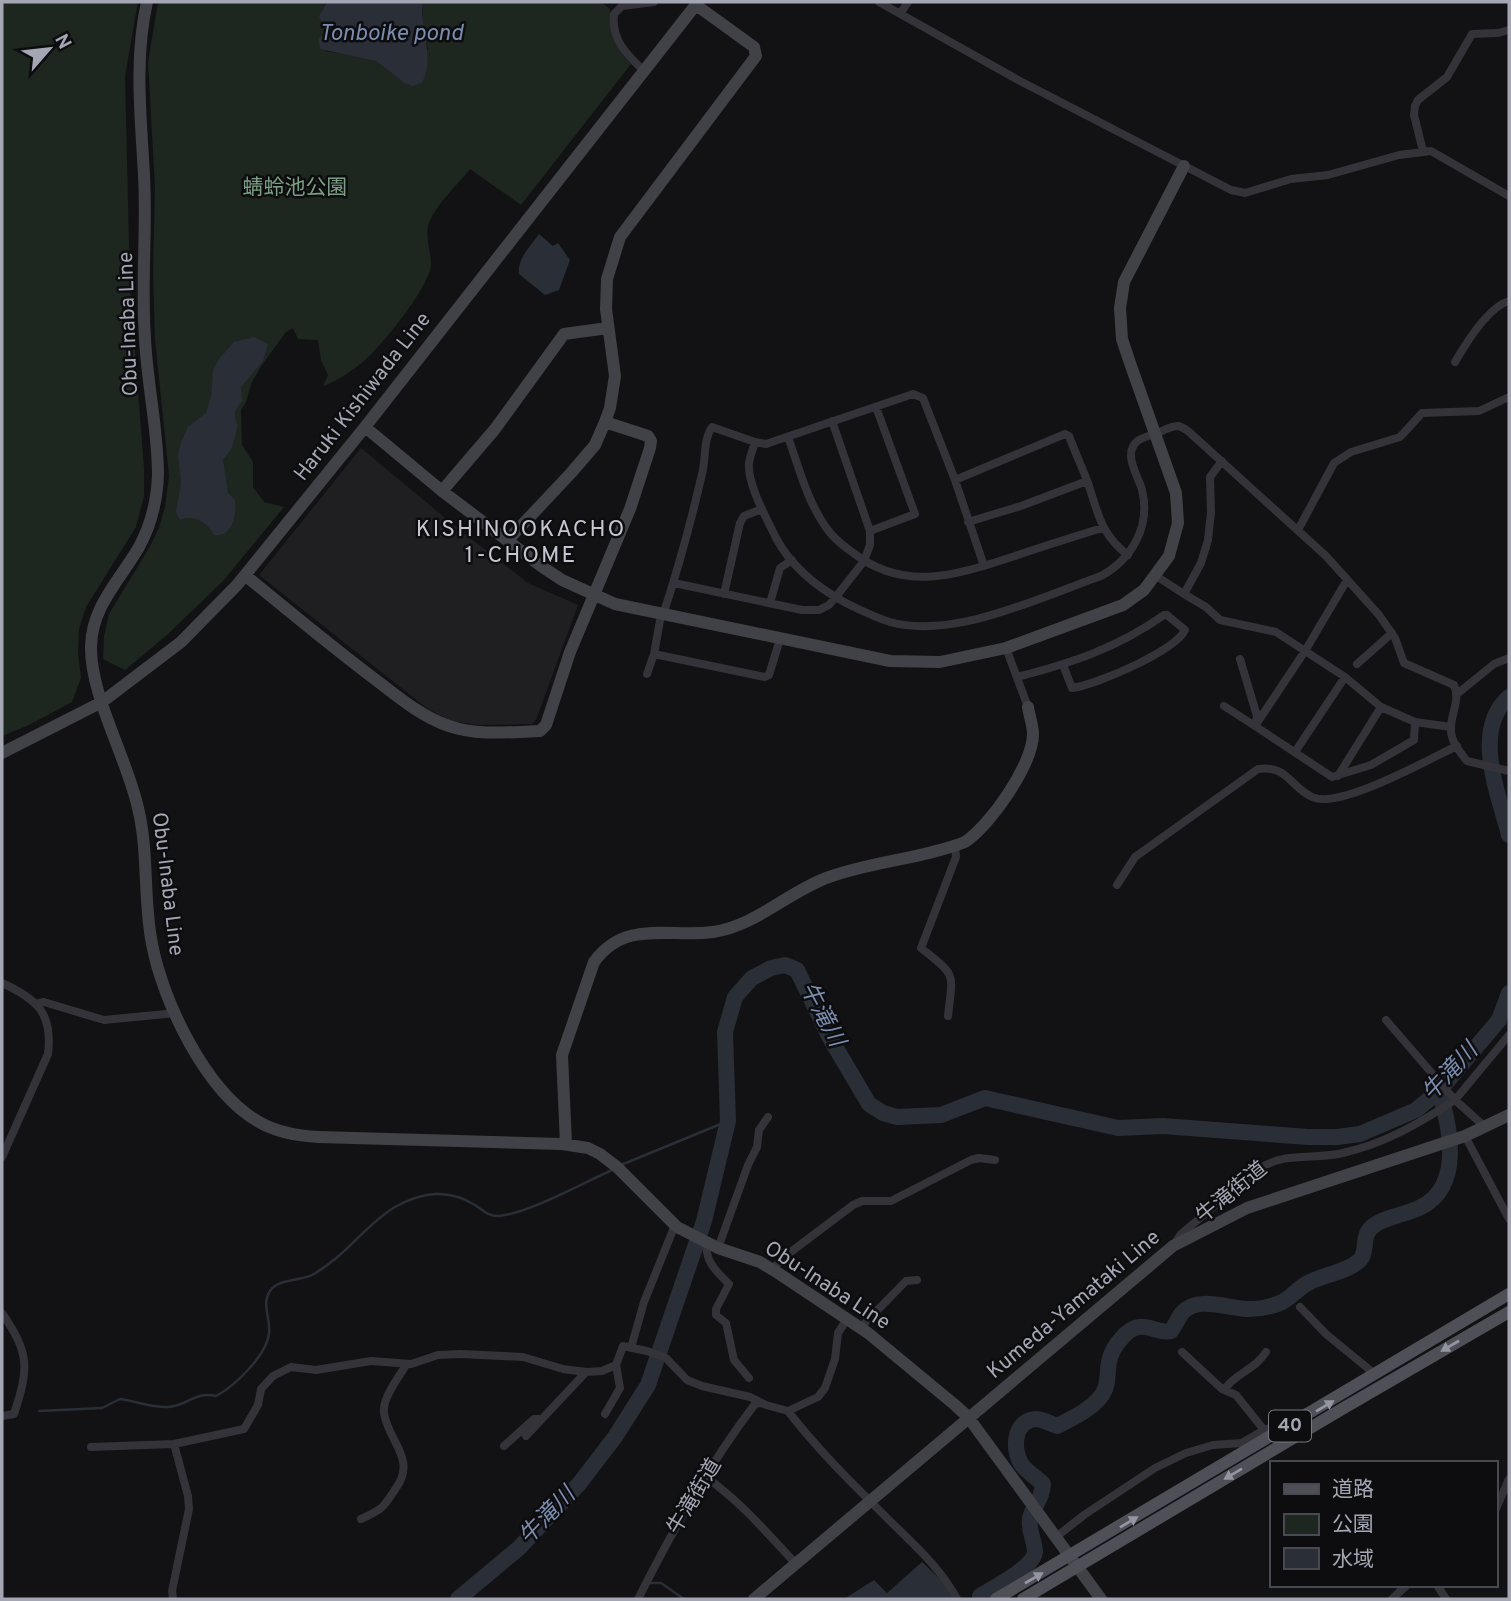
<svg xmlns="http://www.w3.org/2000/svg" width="1511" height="1601" font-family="Overpass,'Noto Sans JP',sans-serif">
	<rect width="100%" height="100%" fill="#121214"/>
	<!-- built -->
	<path fill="#1f1e21" d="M361 448 461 531 528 583 578 605 536 720 532 724 477 725 451 721 428 709 259 575Z"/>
	<!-- green -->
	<path fill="#1e2620" d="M2 2H138L125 76 130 286 144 468V496L136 527 86 607 79 629 78 652 81 678 72 702 29 725 2 736Z
		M158 2H327C319 14 321 17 325 30L323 35 325 51 358 56 376 61 404 83 428 49 423 28V2H601L610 9C610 32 614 48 631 64L521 205 470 169C458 184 442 199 432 216 422 233 431 247 431 264 431 285 381 347 364 361 353 370 336 382 323 386L328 375 321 360 318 340 298 339 293 328 286 332 262 365 251 384 246 402 241 410 242 445 253 462V487L264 502 284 507 223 581 167 635 125 670 103 659 104 636 109 614 149 548 159 528 165 507 169 476 155 339 153 274 155 188 148 62Z"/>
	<!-- water -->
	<path fill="#292e37" d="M327 2H423C419 30 436 55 422 83L413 86 404 83 376 61 320 49 318 38 323 35 325 30 319 16Z
		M539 234 553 246 558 243 570 260 559 290 545 295 519 274C517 258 531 246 539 234Z
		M254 337 268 344 263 361 241 387 242 401C235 410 232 415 238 425L232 448 223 460 228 493 235 500C237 515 232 538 214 535 208 522 193 514 180 520L176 512 181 483 178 454 181 442 188 427 206 413 211 397 213 370 219 359 234 342Z
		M922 1562 942 1581 953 1599H844L874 1580 887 1593Z"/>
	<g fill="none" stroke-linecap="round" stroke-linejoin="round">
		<!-- stream -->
		<path stroke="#292e37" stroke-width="2.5" d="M621 1165 728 1121
			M39 1411 102 1408 120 1399C136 1401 152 1408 169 1407 188 1405 196 1391 216 1396 235 1386 267 1355 269 1333 271 1318 261 1305 270 1291 277 1279 300 1281 312 1275 344 1258 366 1224 395 1207 422 1192 448 1188 475 1205 483 1210 487 1216 498 1216 528 1214 583 1183 612 1170
			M649 1583H661L684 1599"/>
		<!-- river -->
		<path stroke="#292e37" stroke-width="16" d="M1509 697C1471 730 1499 795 1509 835
			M980 1596C993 1588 1033 1568 1035 1552 1035 1541 1028 1531 1030 1519 1032 1506 1042 1502 1043 1484 1036 1477 1027 1472 1022 1465 1012 1451 1013 1420 1036 1419 1042 1419 1051 1424 1057 1426 1073 1418 1092 1409 1102 1395 1110 1384 1106 1370 1110 1358 1113 1347 1127 1328 1139 1327 1150 1325 1159 1334 1171 1331 1175 1326 1178 1318 1182 1313 1197 1295 1229 1309 1249 1309 1259 1309 1270 1307 1280 1303 1291 1299 1298 1287 1310 1282 1323 1275 1355 1270 1362 1257 1367 1247 1362 1236 1372 1227 1383 1217 1406 1215 1421 1207 1463 1186 1450 1126 1439 1091
			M458 1599 519 1548 579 1484 615 1437 648 1385 704 1221 728 1121 725 1032 735 997 752 978 771 968 785 965 797 970 830 1038 869 1104 883 1113 897 1117 941 1115 985 1098 1118 1128 1163 1126 1308 1137H1337L1360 1134 1416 1110 1439 1091 1499 1020 1509 993"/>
		<!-- street -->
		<path stroke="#333339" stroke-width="8" d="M879 2 1020 81 1231 190 1245 193 1291 179 1328 175 1399 155 1431 151 1509 196
			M902 11 908 2
			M643 70C626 54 611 39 614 14L622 6 654 2
			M1423 151 1414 115 1415 106 1418 100 1447 77 1472 34 1498 33 1509 30
			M1455 362C1466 343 1488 307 1509 301
			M788 437C799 468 807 500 825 526 832 537 842 545 852 552 906 594 958 574 1015 556 1044 546 1073 537 1102 528
			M755 442C753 449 750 456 749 463 747 484 767 519 776 538 791 566 818 588 846 603 860 610 874 617 890 622 953 640 1041 597 1101 576 1132 559 1151 526 1142 490 1139 479 1130 465 1131 454 1132 439 1145 437 1158 433 1164 430 1171 426 1178 426 1182 427 1185 429 1188 431L1326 556 1379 615 1395 638 1404 663 1454 685C1461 700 1450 715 1451 730 1451 742 1460 752 1467 761L1509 771
			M955 480 1065 434 1069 436C1075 452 1082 467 1088 483 1098 513 1101 535 1128 555
			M968 522 1021 506 1087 481
			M1298 530 1334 463 1351 452 1400 437 1422 413 1479 411 1509 397
			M870 531 915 514 876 407
			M1156 576 1184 594 1201 563 1208 540 1211 512 1210 477 1222 461
			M674 583 802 610H819L829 605 835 598 864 561 870 545V531L832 421
			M724 594 740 523 744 516 762 509
			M1184 594 1206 607 1220 620 1276 632 1345 677 1381 707 1415 722 1451 727
			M770 603 780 568 792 560
			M663 615C678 569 691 522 702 474 706 459 703 440 712 427L755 442 766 444 913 394 923 398 955 480 984 566
			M1006 648 1028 707
			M654 654 765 677 769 675 780 639
			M1240 659 1257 716 1255 726 1332 777 1371 765 1414 740 1415 722
			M1357 664 1392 633
			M647 674 654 654 661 615
			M1017 677C1072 663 1117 648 1164 615H1167L1185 630C1175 651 1096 685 1072 688L1063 665
			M1457 694 1494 664 1509 658
			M1224 706 1255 726 1305 651 1347 580
			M1295 752 1345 677
			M1338 776 1381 707
			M1117 885 1135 857 1258 769C1288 765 1289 786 1312 797 1339 810 1429 759 1457 746
			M2 983C37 999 53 1013 48 1054L2 1157
			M36 1004 44 1002 104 1020 176 1013
			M948 1016C953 971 957 977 921 948L956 857 955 846
			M1485 1127 1455 1100 1509 1035
			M1465 1136 1509 1219
			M706 1242C706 1263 715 1270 729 1284L716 1309V1315L726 1323 734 1360 749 1378
			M1175 1243 1181 1234 1259 1169C1285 1151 1314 1160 1343 1153 1386 1143 1418 1124 1455 1100L1386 1020
			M718 1248 748 1165 757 1147 759 1130 768 1117
			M772 1269 792 1251 853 1205 862 1201H891L971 1160 979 1158 995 1160
			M1300 1307 1326 1334 1376 1375
			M2 1313C30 1354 29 1368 14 1414L2 1416
			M860 1328 906 1281 917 1280
			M631 1348 644 1302 675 1225
			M1182 1352 1222 1389 1236 1395 1264 1430 1273 1427 1280 1432
			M1224 1390C1235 1373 1255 1370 1266 1352
			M788 1411C817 1449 853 1484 887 1518 913 1544 940 1567 957 1599
			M605 1414 620 1388 616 1365
			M526 1436 586 1372
			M504 1446 534 1419H542
			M91 1447 174 1444 244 1429 258 1405 261 1389 273 1376 291 1367 316 1370 371 1361 411 1364 438 1355 461 1354 523 1357 563 1369 586 1372 602 1371 616 1365 623 1346 647 1351 666 1358 687 1380 702 1386 750 1397 766 1405 788 1411 818 1397 825 1388 835 1359 838 1333 847 1319
			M707 1478C741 1502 768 1534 796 1564
			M1495 1511 1509 1479
			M361 1519C383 1509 383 1508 396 1488 417 1459 388 1441 384 1413 382 1398 399 1377 406 1365
			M1056 1537 1084 1515 1155 1468 1186 1453 1213 1445 1242 1443 1264 1430
			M1437 1585 1446 1599
			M173 1599 172 1591 189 1509 188 1496 174 1444
			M638 1599C672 1532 709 1464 755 1404L761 1403
			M1392 1599 1407 1585"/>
		<!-- secondary -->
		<path stroke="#414248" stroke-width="12" d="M147 2C134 60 141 117 144 176 147 230 141 284 145 338 147 384 158 429 158 475 157 500 151 525 139 547 120 580 92 606 91 646 90 695 127 758 138 808 149 853 143 899 152 944 163 1002 206 1092 259 1122 278 1133 298 1136 319 1137L562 1144 588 1148 600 1154 617 1167 677 1227 718 1248 760 1262 778 1273 868 1333 955 1405 968 1417 1101 1599
			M365 427 442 491 541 566 562 580 615 604 890 661 940 662 1006 648 1123 605 1144 590 1169 556 1178 523 1176 493 1130 363 1122 339 1120 308 1124 282 1184 166
			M442 491 495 429 564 334 608 328
			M508 540 571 473 595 445 605 422 610 408 615 376 606 309 607 279 620 237 756 56 754 47 696 5
			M246 576C289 611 332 647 376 680 398 697 422 717 449 726 477 736 511 732 540 731L546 725 570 652 630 509 650 448 651 441 648 436 605 422
			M2 753 102 702 181 642 237 585 365 427 698 2
			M566 1144 562 1055 594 962C625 919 668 938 713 932 756 926 789 891 829 877 873 861 921 859 965 842 990 826 1033 764 1033 734 1033 725 1029 715 1028 707
			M754 1599 1173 1246 1247 1208 1465 1136 1509 1115"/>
		<!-- primary -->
		<path stroke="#4f5057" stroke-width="12" d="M996 1599 1509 1294
			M1023 1599 1342 1409 1509 1312"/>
	</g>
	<!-- one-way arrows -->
	<defs><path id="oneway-solid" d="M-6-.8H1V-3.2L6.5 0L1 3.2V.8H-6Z" transform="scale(1.75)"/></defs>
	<g fill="#9395a1">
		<use href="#oneway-solid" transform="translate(1450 1346) rotate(150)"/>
		<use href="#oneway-solid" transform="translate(1325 1406) rotate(-31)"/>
		<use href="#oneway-solid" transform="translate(1233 1474) rotate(149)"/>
		<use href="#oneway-solid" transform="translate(1129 1522) rotate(-31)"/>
		<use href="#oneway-solid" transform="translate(1034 1578) rotate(-30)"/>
	</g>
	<g text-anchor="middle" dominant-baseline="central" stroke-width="5" stroke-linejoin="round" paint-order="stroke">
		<!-- shield labels -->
		<rect fill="#0d0d0f" stroke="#777882" stroke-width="2" x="1269" y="1410.5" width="42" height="31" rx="5"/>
		<g font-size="19" font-weight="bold" fill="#a4a6b4">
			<text x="1290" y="1426">40</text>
		</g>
		<!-- park labels -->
		<g font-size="21" fill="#7b9f84" stroke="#0d0d0f">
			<text x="295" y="188">蜻蛉池公園</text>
		</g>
		<!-- street labels -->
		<g font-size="21" fill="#a4a6b4" stroke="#0d0d0f">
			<text transform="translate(129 324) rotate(-92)">Obu-Inaba Line</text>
			<text transform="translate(363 397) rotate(-52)">Haruki Kishiwada Line</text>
			<text transform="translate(167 884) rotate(83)">Obu-Inaba Line</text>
			<text transform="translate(1232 1193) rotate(-39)">牛滝街道</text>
			<text transform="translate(827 1286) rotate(33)">Obu-Inaba Line</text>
			<text transform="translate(1074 1305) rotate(-40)">Kumeda-Yamataki Line</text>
			<text transform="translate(695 1497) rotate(-59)">牛滝街道</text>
		</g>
		<!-- water labels -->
		<g font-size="23" font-style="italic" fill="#7b8daf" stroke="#0d0d0f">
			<text x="391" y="34">Tonboike pond</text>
			<text transform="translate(821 1015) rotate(62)">牛滝川</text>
			<text transform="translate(1451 1073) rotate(-47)">牛滝川</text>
			<text transform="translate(548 1517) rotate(-46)">牛滝川</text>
		</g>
		<!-- neighbourhood labels -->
		<g font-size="23" letter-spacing="2" fill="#c5c6d0" stroke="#0d0d0f">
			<text x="521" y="530">KISHINOOKACHO<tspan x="521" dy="26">1-CHOME</tspan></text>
		</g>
	</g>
	<!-- border -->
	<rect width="1511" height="1601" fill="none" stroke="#a4a6b4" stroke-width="7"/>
	<!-- legend -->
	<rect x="1270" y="1461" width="228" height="126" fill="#0d0d0f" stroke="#494a51" stroke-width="2"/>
	<rect x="1284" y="1484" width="35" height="10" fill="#4f5057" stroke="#494a51" stroke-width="2"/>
	<text x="1332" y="1496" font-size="21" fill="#a4a6b4">道路</text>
	<rect x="1284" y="1514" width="35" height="21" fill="#1e2620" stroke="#494a51" stroke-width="2"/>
	<text x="1332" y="1531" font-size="21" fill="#a4a6b4">公園</text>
	<rect x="1284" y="1548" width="35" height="21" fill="#292e37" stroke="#494a51" stroke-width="2"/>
	<text x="1332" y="1566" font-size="21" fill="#a4a6b4">水域</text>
	<!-- north arrow -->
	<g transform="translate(49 49) rotate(62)" stroke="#0d0d0f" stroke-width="5" paint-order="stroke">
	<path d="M0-5L12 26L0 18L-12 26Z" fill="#a4a6b4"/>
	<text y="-10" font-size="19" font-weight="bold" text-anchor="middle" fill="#a4a6b4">N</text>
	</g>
</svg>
